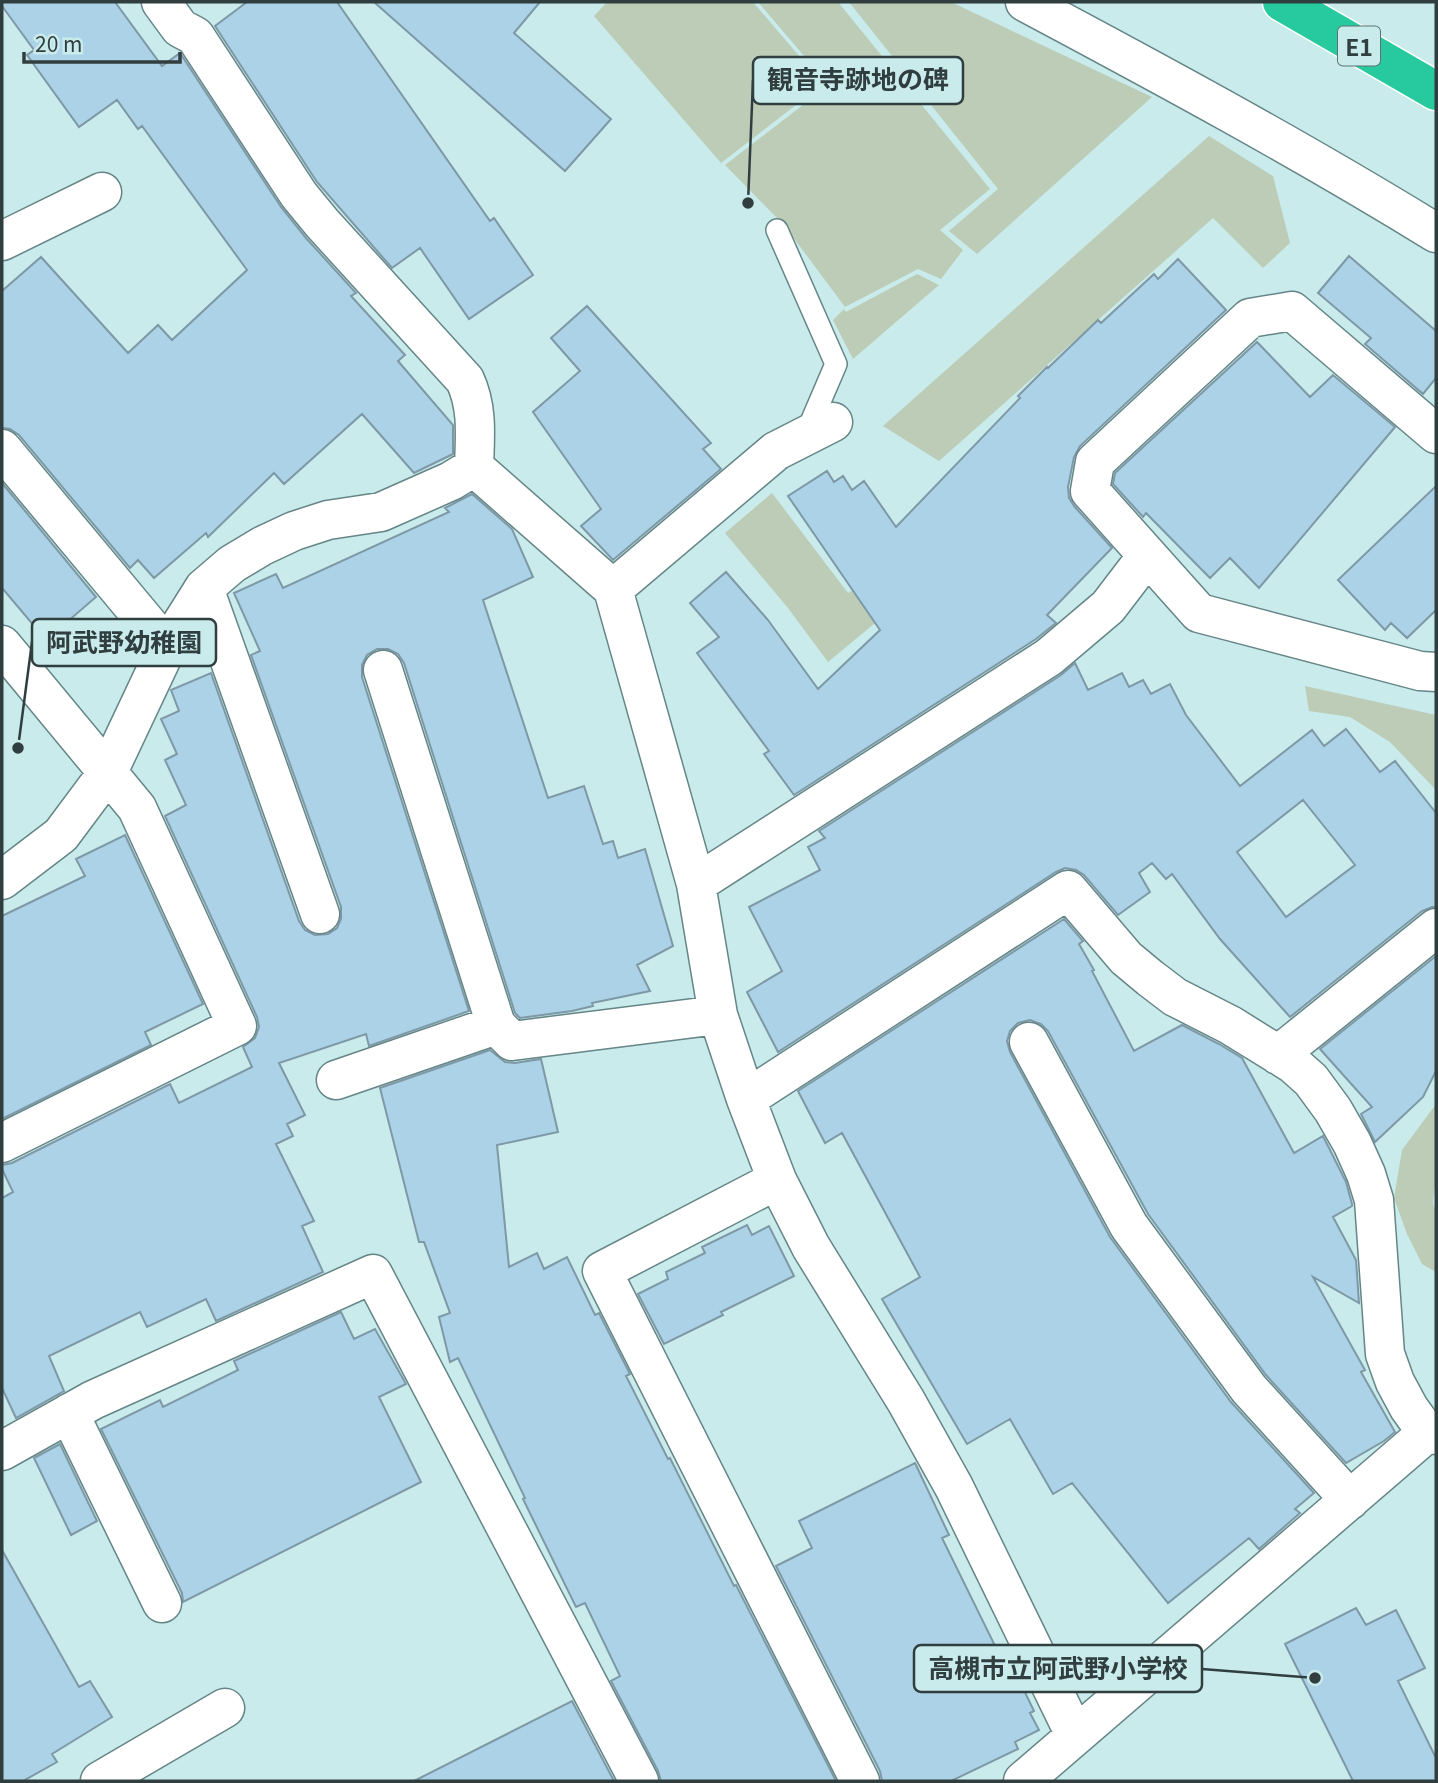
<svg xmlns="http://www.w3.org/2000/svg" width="1438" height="1783" font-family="Georgia,'Noto Sans JP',serif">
	<rect width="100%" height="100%" fill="#c9ebec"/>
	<!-- green -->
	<path fill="#bcccb7" d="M607 2H753L823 84 721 163 594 16Z
		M758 2H838L990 189 940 230 963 250 941 279 918 269 845 307 784 225 725 165 829 85Z
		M849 2H951L1152 97 977 254 949 231 998 189Z
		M1209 136 1273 176 1290 243 1263 268 1213 218 939 461 883 426Z
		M917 274 939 285 853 359 833 320 844 309 846 312Z
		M772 493 848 593 876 575 898 604 828 662 788 608 725 533Z
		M1305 686 1436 715V790L1390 742 1350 717 1309 711Z
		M1436 1104V1176L1433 1203 1436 1214V1272L1422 1264 1407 1234 1394 1198 1402 1150Z"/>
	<!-- building -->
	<path fill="#abd2e6" stroke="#7e98a6" stroke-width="2" fill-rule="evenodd" d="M2 2H115L162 66 180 53 281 207 306 238 356 293 351 296 405 355 398 361 453 425V454L414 473 362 414 284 484 274 473 208 537 206 533 154 578 138 560 130 568 19 435 10 429 2 428V291L41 257 128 353 158 325 172 340 247 270 142 126 138 129 117 100 79 127 27 55 34 50 2 6Z
		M247 2H337L490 221 494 218 533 275 469 319 420 248 392 268 317 182 215 26Z
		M374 2H540L514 33 611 119 565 171Z
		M1349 256 1436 331V378L1423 394 1365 344 1371 338 1318 293Z
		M1178 259 1226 310 1080 446 1074 457 1068 487 1069 498 1074 506 1112 548 1047 615 1056 623 1036 639 794 795 764 754 769 751 697 653 719 637 690 603 726 572 768 620 818 689 880 630 788 496 827 471 834 482 843 476 852 490 864 481 896 527 1020 398 1018 396 1047 367 1048 368 1098 320 1101 323 1154 274 1158 279Z
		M587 306 711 443 703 449 721 469 613 560 581 526 601 509 533 412 580 371 551 338Z
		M1257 342 1310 397 1333 375 1395 427 1259 588 1230 558 1210 578 1146 513 1143 517 1113 484 1115 473Z
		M2 483 96 597 46 640 2 588Z
		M1436 486V610L1407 638 1391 623 1385 630 1338 580Z
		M472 494 512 529 533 577 483 600 548 798 584 786 603 844 613 841 618 858 645 849 673 946 637 965 650 991 592 1003 593 1006 572 1011 520 1018 515 1013 404 663 398 654 388 649H377L367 655 362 665V677L469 1011 369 1046 366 1034 279 1063 305 1115 287 1124 293 1136 276 1144 314 1221 302 1226 323 1272 216 1321 206 1299 147 1327 140 1312 49 1356 64 1391 16 1418 2 1388V1198L13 1192 2 1169V1165L12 1163 170 1084 179 1103 252 1067 243 1047 255 1038 259 1027 257 1017 165 816 186 805 165 760 177 754 161 719 179 711 171 690 211 673 299 921 305 930 315 935 328 934 337 928 341 919V907L251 655 260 651 234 593 276 574 283 588 449 512 445 508Z
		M1075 663 1088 690 1122 673 1129 687 1143 680 1151 694 1170 684 1186 715 1240 786 1312 730 1324 746 1346 729 1380 772 1395 761 1436 813V907H1432L1422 911 1290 1017 1220 939 1172 874 1166 879 1152 863 1139 873 1150 892 1118 915 1084 875 1076 870 1065 868 1056 872 778 1052 747 992 782 971 749 907 820 870 808 847 825 838 819 831 1061 675ZM1303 800 1355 865 1286 917 1237 852Z
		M125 835 203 1004 145 1032 151 1045 2 1119V916L85 876 76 859Z
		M1064 919 1083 941 1079 944 1094 970 1092 971 1134 1051 1182 1025 1219 1044 1242 1058 1294 1153 1323 1136 1346 1182 1352 1204V1206L1333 1217 1356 1260 1359 1303 1313 1277 1365 1370 1361 1372 1395 1432 1384 1441 1346 1463 1266 1375 1148 1214 1048 1031 1041 1024 1030 1020 1018 1023 1010 1031 1007 1041 1010 1052 1110 1237 1231 1402 1314 1493 1295 1509 1300 1513 1259 1549 1249 1538 1168 1603 1072 1483 1053 1494 1010 1419 967 1444 882 1299 920 1277 842 1133 825 1143 798 1091Z
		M1436 956V1071L1423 1097 1375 1142 1361 1114 1372 1107 1320 1049Z
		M490 1050 505 1062 515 1063 541 1059 558 1132 497 1145 509 1267 537 1253 544 1269 567 1257 595 1315 599 1313 630 1374 626 1376 668 1459 670 1458 734 1586 736 1585 836 1781H661L658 1771 611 1681 620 1676 585 1603 576 1607 523 1499 525 1498 458 1358 450 1362 439 1317 450 1313 424 1242H419L380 1088Z
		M747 1225 752 1235 769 1226 794 1276 721 1312 723 1315 664 1344 638 1294 668 1279 666 1272 705 1253 702 1247Z
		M341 1312 354 1339 375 1329 406 1384 379 1397 421 1482 183 1602 182 1593 101 1429 160 1400 163 1407 238 1370 234 1361Z
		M60 1444 97 1521 71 1535 34 1458Z
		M915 1463 949 1535 942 1538 998 1652 1004 1649 1034 1711 1030 1713 1039 1730 1015 1742 1018 1749 951 1781H882L880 1771 776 1566 812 1548 799 1521Z
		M2 1550 79 1687 90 1681 112 1717 52 1754 57 1762 23 1781H2Z
		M1356 1608 1366 1625 1396 1610 1425 1668 1398 1681 1436 1758V1781H1353L1285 1644Z
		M572 1701 614 1781H414L507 1734Z"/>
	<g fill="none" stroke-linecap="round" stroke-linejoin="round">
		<!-- service casing -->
		<g stroke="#658586" stroke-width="24">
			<path id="service" d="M777 230 836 364 806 434"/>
		</g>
		<!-- minor casing -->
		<g stroke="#658586" stroke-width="41">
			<path id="minor" d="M161 2 180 28 195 36 299 195 322 223 465 380C478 408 475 436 474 467L613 589 696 884 718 1015 746 1099 777 1180 811 1247 906 1401 954 1487 1075 1735
				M1025 2C1164 76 1301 150 1436 233
				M2 241 102 192
				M1436 434 1292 311 1250 318 1095 462 1090 491 1199 613 1420 671 1436 672
				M2 449 167 647
				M204 588 320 914
				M613 589 776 451 833 422
				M2 645 137 808 237 1026 2 1143
				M383 670 496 1025
				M2 880 61 835 108 772 167 647 204 588 232 564 262 546 294 531 328 520 381 512 451 481 474 467
				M696 884 1049 657 1108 607 1147 556
				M1029 1042 1129 1226 1249 1389 1350 1500
				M1278 1055 1436 928
				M336 1080 496 1025 512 1041 718 1015
				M746 1099 1068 890 1126 958 1150 978 1175 997 1230 1025 1293 1064 1311 1080 1333 1110 1352 1143 1366 1174 1374 1200 1385 1354 1395 1382 1409 1408 1427 1433
				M777 1180 602 1271 860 1781
				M69 1413 162 1603
				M2 1451 93 1400 373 1274 639 1781
				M100 1781 225 1708
				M1023 1781 1427 1433 1436 1435"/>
		</g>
		<!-- motorway casing -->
		<g stroke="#fff" stroke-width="41">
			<path id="motorway" d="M1282 2 1436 91"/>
		</g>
		<!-- service -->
		<use href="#service" stroke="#fff" stroke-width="21"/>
		<!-- minor -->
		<use href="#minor" stroke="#fff" stroke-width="38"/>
		<!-- motorway -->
		<use href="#motorway" stroke="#27ca9e" stroke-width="38"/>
	</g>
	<g text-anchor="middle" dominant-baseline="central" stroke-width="5" stroke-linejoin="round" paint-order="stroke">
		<!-- shield labels -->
		<rect fill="#c9ebec" stroke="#5f7273" stroke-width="2" x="1338" y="26.5" width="42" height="39" rx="5"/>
		<g font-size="23" font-weight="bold" fill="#313e3f">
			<text x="1359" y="46">E1</text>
		</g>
	</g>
	<!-- callouts -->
	<path fill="none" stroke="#313e3f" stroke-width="2.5" d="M748 203L753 80M18 748L32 642M1315 1678L1202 1669"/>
	<g fill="#313e3f" stroke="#c9ebec" stroke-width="2.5">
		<circle cx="748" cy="203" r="7"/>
		<circle cx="18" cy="748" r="7"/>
		<circle cx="1315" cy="1678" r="7"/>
	</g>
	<g fill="#c9ebec" stroke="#313e3f" stroke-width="2.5">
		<rect x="753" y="57" width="210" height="47" rx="7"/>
		<rect x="32" y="619" width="184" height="47" rx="7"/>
		<rect x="914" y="1645" width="288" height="47" rx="7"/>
	</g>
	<g font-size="26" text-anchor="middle" font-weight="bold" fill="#313e3f">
		<text x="858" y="89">観音寺跡地の碑</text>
		<text x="124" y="652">阿武野幼稚園</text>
		<text x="1058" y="1678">高槻市立阿武野小学校</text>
	</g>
	<!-- border -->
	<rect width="1438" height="1783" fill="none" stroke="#313e3f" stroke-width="7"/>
	<!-- scale -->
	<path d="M24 52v10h156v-10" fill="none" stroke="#313e3f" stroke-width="3.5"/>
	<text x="35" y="52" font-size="21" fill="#313e3f" stroke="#c9ebec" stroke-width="5" paint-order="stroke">20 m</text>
</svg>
